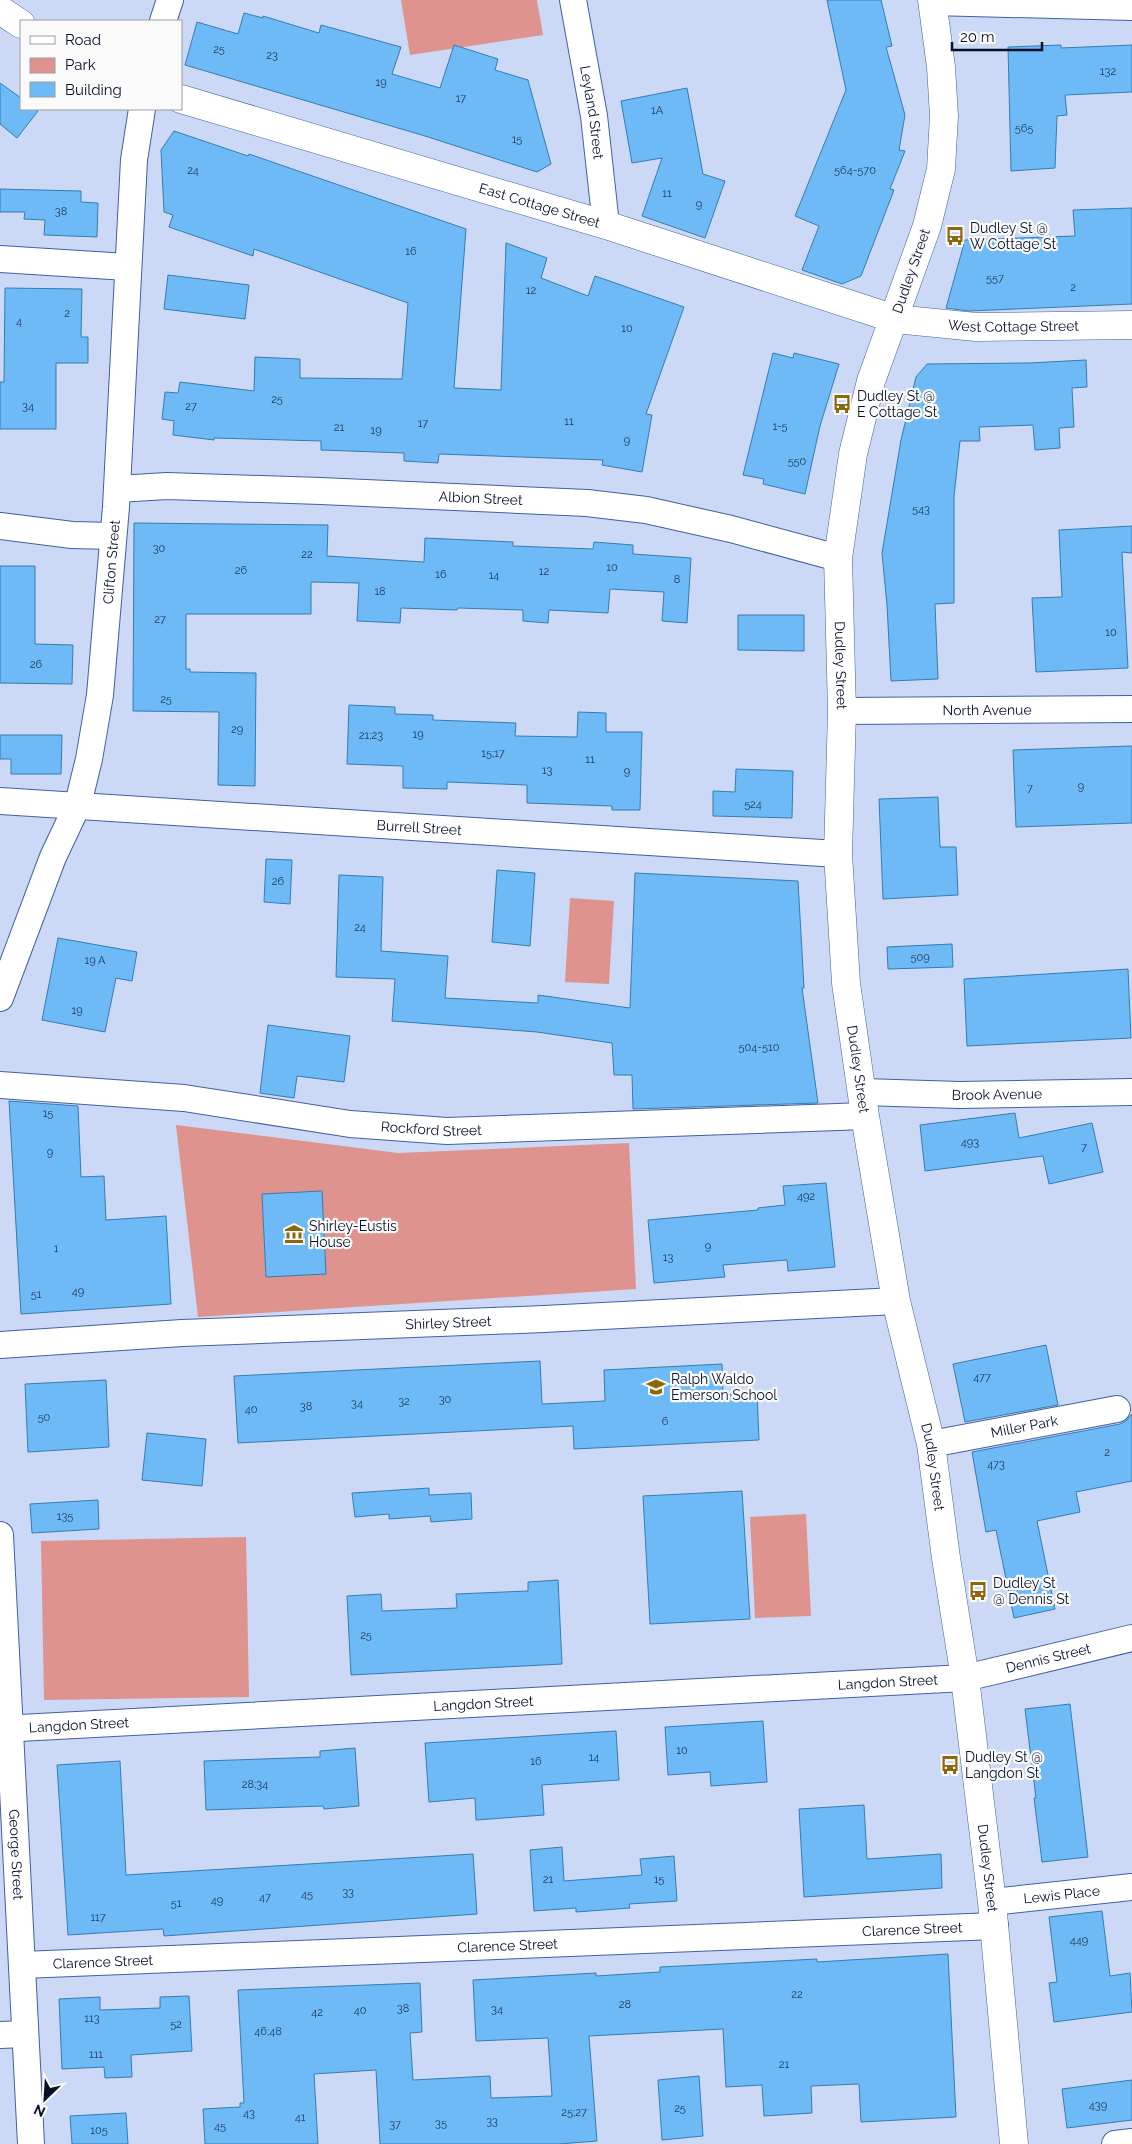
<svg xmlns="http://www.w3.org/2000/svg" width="1132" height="2144" font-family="Raleway,sans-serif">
	<rect width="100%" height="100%" fill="#cbd9f6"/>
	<!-- green -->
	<path fill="#df938e" d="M401 0H537L543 35 410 55Z
		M570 898 614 901 609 984 565 982Z
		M176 1125 398 1153 629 1143 636 1289 198 1317Z
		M806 1514 811 1616 755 1618 750 1517Z
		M246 1537 249 1697 44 1700 41 1541Z"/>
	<!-- building -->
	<path fill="#6dbaf6" stroke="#377caf" d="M827 0H881L892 46 886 47 905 115 899 150 905 151 890 189 894 190 861 276 842 284 802 270 819 226 795 216 846 90Z
		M244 13 263 18V16L319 33 321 25 401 47 392 74 440 88 454 45 498 59 495 70 528 80 551 164 537 172 425 136 185 65 197 22 238 34Z
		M1061 45V48L1132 45V92L1065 95 1067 115 1057 116 1055 168 1011 171 1008 47Z
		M0 83 21 98V109H35L38 111 17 138 0 124Z
		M687 88 703 174 725 181 705 238 642 216 662 158 632 163 621 101Z
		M174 131 248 156 249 154 466 229 454 388 501 390 506 243 547 258 541 278 588 296 595 276 684 307 646 414 652 415 642 472 602 465 603 460 439 454 438 463 404 461V453L321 450V441L214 438V440L173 435 174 421 162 419 165 392 178 393 180 382 254 391 255 357 300 359V378L402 379 408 303 254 249 253 256 169 227 173 215 164 212 161 150Z
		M0 189 81 191V202L98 203 97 237 44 235 45 220 24 219 25 212H0Z
		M1132 208V304L969 311 946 308 965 240 1075 236 1073 210Z
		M168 275 249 285 245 319 164 309Z
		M5 288 82 289 81 337H88V363H56V429H0V382H4Z
		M773 353 793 358 794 353 839 364 820 426 805 494 763 484 764 479 743 475Z
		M1086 360 1087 387 1072 388 1074 427 1059 428 1060 448 1035 450 1033 425 979 427 980 441H960L954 496V603L935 604 938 679 891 681 887 605 882 553 901 440 916 377 927 364 1029 363Z
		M134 523 328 525 327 556 424 562 425 538 513 542V546L593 549 594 542 633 545V554L691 558 687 623 662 621 664 592 610 589 608 613 549 610 548 623 523 621V610L458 608 457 610 401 608 400 623 357 621 359 583 311 582V614H186V669H190V672L256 673 255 786 218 785 219 712 133 711Z
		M1132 526V553L1122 552 1128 668 1036 672 1032 598 1062 597 1059 530Z
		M0 566H35V644L73 645 72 684 0 683Z
		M738 615H804V651L738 650Z
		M349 705 395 707V714L433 715V720L516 723 515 736 577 737 578 712 606 713V732H642L640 810H612V806L527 803V785L447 782V789L403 788V766L347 764Z
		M0 735H62L61 774H11V759H0Z
		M1132 746V823L1016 827 1013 750Z
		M736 769 793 771 792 818 713 816V791L735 792Z
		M938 797 940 847H956L958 895 883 899 879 799Z
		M266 859 292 860 290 904 264 902Z
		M497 870 535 873 530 946 492 942Z
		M635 873 798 881 804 988H802L818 1103 633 1109 632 1075H614L612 1043 537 1032 392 1021 395 979 336 977 339 875 383 877 381 951 448 956 445 998 538 1003V995L630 1008Z
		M58 938 137 952 132 981 116 978 105 1032 42 1020Z
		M952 944 953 967 888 969 887 947Z
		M1128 969 1131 1038 967 1046 964 979Z
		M268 1025 350 1036 344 1082 297 1076 294 1098 260 1093Z
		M9 1101 78 1106 81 1177 104 1176 106 1220 166 1216 171 1304 21 1314Z
		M1015 1113 1019 1138 1092 1123 1103 1172 1049 1184 1043 1156 925 1171 920 1125Z
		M826 1183 835 1267 788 1271 787 1260 723 1265 725 1277 654 1283 648 1220 758 1210V1208L785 1205 783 1186Z
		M322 1191 326 1274 266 1277 262 1194Z
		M1046 1345 1058 1405 965 1422 953 1364Z
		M540 1361 542 1404 605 1401 604 1370 722 1364 723 1395 757 1393 759 1440 574 1449 573 1426 238 1443 234 1376Z
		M106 1380 109 1447 28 1452 25 1384Z
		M1132 1414V1481L1076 1492 1080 1512 1037 1521 1055 1609 1014 1618 996 1530 986 1532 972 1452 1120 1424 1126 1421Z
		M147 1433 206 1439 202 1486 142 1480Z
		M429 1488V1495L471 1493 472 1519 431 1522 430 1516 389 1519V1514L355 1517 352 1493Z
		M742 1491 750 1619 650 1624 643 1496Z
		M98 1500 99 1529 32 1533 30 1504Z
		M558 1580 562 1664 351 1675 347 1596 381 1594 382 1611 457 1608 456 1594 528 1591V1582Z
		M1070 1704 1088 1857 1042 1862 1034 1798H1036L1025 1709Z
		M763 1721 767 1782 711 1786 710 1772 668 1775 665 1727Z
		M616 1731 619 1780 542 1785 544 1815 476 1820 475 1798 429 1802 425 1743Z
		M355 1748 359 1806 324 1809 323 1806 206 1810 204 1761 320 1757V1751Z
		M120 1761 126 1875 473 1854 477 1914 164 1936 163 1929 68 1935 57 1765Z
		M864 1805 867 1859 941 1854 942 1888 804 1897 799 1809Z
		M562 1847 564 1881 642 1875 640 1859 674 1856 677 1901 629 1904 630 1908 576 1912V1908L534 1911 530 1850Z
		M1102 1911 1110 1976 1130 1973 1132 2012 1054 2022 1049 1983 1057 1982 1049 1917Z
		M948 1954 956 2117 861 2122 859 2084 811 2086 812 2113 764 2116 762 2085 726 2087 723 2029 589 2036 597 2141 559 2144H380L376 2070 314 2074 318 2144H205L203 2109 240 2107V2103H244L238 1990 420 1983 422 2032 410 2033 413 2080 490 2076 491 2098 552 2096 548 2038 476 2041 473 1980 596 1973V1976L660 1972V1967L720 1964 817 1959V1962Z
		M189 1996 192 2051 131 2055 132 2077 105 2078 104 2067 62 2069 59 1999 100 1997V2010L160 2008V1997Z
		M699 2076 703 2136 662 2140 658 2080Z
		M1132 2080V2120L1067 2128 1062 2089Z
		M126 2113 128 2144H72L70 2116Z"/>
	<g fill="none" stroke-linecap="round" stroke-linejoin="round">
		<!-- street casing -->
		<g stroke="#43609e" stroke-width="28">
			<g id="street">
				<path id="s1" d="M573 0 594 116 606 225"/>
				<path d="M932 2 1132 7"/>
				<path d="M163 21 170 0"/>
				<path d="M0 259 127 267"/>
				<path id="s2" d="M117 489 167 486 321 491 587 503 646 510 731 529 838 558"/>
				<path d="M0 526 72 535 113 536"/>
				<path id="s3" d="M842 711 1132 709"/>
				<path id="s4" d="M0 801 838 854"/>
				<path id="s5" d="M0 998 53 857 78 804 89 759 100 695 116 507 134 160 142 109"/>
				<path id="s6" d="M0 1085 184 1098 350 1124 447 1131 865 1116"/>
				<path id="s7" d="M863 1092 960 1095 1132 1092"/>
				<path id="s8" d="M0 1345 182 1333 544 1319 896 1301"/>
				<path id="s9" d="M931 1444 1117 1409"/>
				<path id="s10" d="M0 1535 31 2144"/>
				<path id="s11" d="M0 1729 965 1678 1132 1638"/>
				<path id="s12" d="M992 1902 1132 1887"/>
				<path id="s13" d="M22 1965 995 1926"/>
				<path d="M0 2035 25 2034"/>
				<path d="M1115 2144 1132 2142"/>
			</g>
		</g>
		<!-- secondary casing -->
		<g stroke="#43609e" stroke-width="29">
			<g id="secondary">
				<path id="s14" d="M932 0 941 67 944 116 941 169 927 226 871 381 853 454 838 558 842 711 838 854 846 983 865 1116 896 1301 931 1444 946 1558 965 1678 992 1902 1014 2144"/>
				<path d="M0 10 21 24"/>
				<path id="s15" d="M181 99 606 225 895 319 976 327 1132 325"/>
			</g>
		</g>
		<!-- street -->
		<use href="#street" stroke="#fff" stroke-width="26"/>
		<!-- secondary -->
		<use href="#secondary" stroke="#fff" stroke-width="28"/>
	</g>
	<!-- icons -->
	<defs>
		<g id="bus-bare" transform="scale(1.5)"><path d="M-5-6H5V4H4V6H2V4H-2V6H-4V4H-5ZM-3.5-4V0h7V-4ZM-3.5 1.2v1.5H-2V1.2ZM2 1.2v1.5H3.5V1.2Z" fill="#8c680a" stroke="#fafafa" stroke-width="2.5" paint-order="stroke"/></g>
		<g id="museum-bare" transform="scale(1.5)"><path d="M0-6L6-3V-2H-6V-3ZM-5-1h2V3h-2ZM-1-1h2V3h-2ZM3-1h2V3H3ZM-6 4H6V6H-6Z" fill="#8c680a" stroke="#fafafa" stroke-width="2.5" paint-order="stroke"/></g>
		<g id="school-bare" transform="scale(1.5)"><path d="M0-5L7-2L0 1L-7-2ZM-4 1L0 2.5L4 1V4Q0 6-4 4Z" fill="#8c680a" stroke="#fafafa" stroke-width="2.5" paint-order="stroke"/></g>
	</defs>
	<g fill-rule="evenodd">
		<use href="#bus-bare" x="955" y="236"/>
		<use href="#bus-bare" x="842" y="404"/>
		<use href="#museum-bare" x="294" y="1234"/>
		<use href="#school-bare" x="656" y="1387"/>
		<use href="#bus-bare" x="978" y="1591"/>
		<use href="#bus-bare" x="950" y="1765"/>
	</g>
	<g text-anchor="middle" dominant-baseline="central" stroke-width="4.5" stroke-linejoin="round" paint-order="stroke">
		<!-- number labels -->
		<g font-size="11" fill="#203b5c">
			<text x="219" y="49">25</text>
			<text x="272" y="55">23</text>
			<text x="1108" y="71">132</text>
			<text x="381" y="82">19</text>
			<text x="461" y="98">17</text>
			<text x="657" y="110">1A</text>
			<text x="1024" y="128">565</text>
			<text x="517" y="139">15</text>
			<text x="193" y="170">24</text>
			<text x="855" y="170">564-570</text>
			<text x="667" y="193">11</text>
			<text x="699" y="204">9</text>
			<text x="61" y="211">38</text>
			<text x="411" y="251">16</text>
			<text x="995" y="278">557</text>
			<text x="1073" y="287">2</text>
			<text x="531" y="290">12</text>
			<text x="67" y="313">2</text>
			<text x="19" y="321">4</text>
			<text x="627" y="328">10</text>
			<text x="277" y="399">25</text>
			<text x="28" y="406">34</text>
			<text x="191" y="406">27</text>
			<text x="569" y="421">11</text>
			<text x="423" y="423">17</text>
			<text x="780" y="426">1-5</text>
			<text x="339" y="427">21</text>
			<text x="376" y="430">19</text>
			<text x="627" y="440">9</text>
			<text x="797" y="461">550</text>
			<text x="921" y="509">543</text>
			<text x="159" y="548">30</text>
			<text x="307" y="554">22</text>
			<text x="612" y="567">10</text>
			<text x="241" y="570">26</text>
			<text x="544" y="571">12</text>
			<text x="441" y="574">16</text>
			<text x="494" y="575">14</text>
			<text x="677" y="579">8</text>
			<text x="380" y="591">18</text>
			<text x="160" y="619">27</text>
			<text x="1111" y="632">10</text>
			<text x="36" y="664">26</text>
			<text x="166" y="699">25</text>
			<text x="237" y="729">29</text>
			<text x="418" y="734">19</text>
			<text x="371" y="735">21;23</text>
			<text x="493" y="753">15;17</text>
			<text x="590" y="759">11</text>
			<text x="547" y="770">13</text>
			<text x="627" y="771">9</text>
			<text x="1081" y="786">9</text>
			<text x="1030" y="788">7</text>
			<text x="753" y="804">524</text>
			<text x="278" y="881">26</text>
			<text x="360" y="927">24</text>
			<text x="920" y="957">509</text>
			<text x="95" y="960">19 A</text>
			<text x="77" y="1010">19</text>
			<text x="759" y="1047">504-510</text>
			<text x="48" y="1113">15</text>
			<text x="970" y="1142">493</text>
			<text x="1084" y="1147">7</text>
			<text x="50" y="1152">9</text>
			<text x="806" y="1196">492</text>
			<text x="708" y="1246">9</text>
			<text x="56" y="1248">1</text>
			<text x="668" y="1257">13</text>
			<text x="78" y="1291">49</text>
			<text x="36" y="1294">51</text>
			<text x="982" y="1377">477</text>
			<text x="445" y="1399">30</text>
			<text x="404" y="1401">32</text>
			<text x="357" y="1403">34</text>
			<text x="306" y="1406">38</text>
			<text x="251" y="1409">40</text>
			<text x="44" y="1417">50</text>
			<text x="665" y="1421">6</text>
			<text x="1107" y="1452">2</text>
			<text x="996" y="1464">473</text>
			<text x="65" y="1516">135</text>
			<text x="366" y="1635">25</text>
			<text x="682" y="1750">10</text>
			<text x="594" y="1757">14</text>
			<text x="536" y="1761">16</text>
			<text x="255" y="1784">28;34</text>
			<text x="548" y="1879">21</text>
			<text x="659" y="1879">15</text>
			<text x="348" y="1892">33</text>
			<text x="307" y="1894">45</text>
			<text x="265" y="1897">47</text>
			<text x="217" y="1900">49</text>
			<text x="176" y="1903">51</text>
			<text x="98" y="1917">117</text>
			<text x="1079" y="1940">449</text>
			<text x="797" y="1994">22</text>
			<text x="625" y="2004">28</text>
			<text x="403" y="2008">38</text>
			<text x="497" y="2009">34</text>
			<text x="360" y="2010">40</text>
			<text x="317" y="2012">42</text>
			<text x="92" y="2018">113</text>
			<text x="176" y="2024">52</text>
			<text x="268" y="2031">46;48</text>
			<text x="96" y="2054">111</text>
			<text x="784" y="2064">21</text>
			<text x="1098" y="2105">439</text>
			<text x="680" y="2108">25</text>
			<text x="574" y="2112">25;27</text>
			<text x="249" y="2113">43</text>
			<text x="300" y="2117">41</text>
			<text x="492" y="2121">33</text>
			<text x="441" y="2123">35</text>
			<text x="395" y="2124">37</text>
			<text x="220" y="2126">45</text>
			<text x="99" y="2130">105</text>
		</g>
		<!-- street labels -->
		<g font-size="14" fill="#061129" stroke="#fafafa">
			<text stroke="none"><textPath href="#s1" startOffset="114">Leyland Street</textPath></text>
			<text stroke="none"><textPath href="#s15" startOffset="374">East Cottage Street</textPath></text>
			<text transform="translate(911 271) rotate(-71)">Dudley Street</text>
			<text stroke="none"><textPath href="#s15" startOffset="866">West Cottage Street</textPath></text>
			<text stroke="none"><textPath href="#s2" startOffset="364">Albion Street</textPath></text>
			<text stroke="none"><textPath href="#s5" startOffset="454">Clifton Street</textPath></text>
			<text stroke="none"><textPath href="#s14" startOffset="681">Dudley Street</textPath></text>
			<text stroke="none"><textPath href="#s3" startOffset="145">North Avenue</textPath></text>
			<text stroke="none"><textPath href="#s4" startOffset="420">Burrell Street</textPath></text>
			<text stroke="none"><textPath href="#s14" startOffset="1086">Dudley Street</textPath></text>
			<text stroke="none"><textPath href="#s7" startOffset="134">Brook Avenue</textPath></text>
			<text stroke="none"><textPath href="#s6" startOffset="434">Rockford Street</textPath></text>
			<text stroke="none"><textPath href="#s8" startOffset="449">Shirley Street</textPath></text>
			<text stroke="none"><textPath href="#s9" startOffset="95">Miller Park</textPath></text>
			<text stroke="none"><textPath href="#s14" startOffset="1491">Dudley Street</textPath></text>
			<text stroke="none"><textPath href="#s11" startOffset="1052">Dennis Street</textPath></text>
			<text stroke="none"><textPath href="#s11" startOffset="889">Langdon Street</textPath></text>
			<text stroke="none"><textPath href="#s11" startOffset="484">Langdon Street</textPath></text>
			<text stroke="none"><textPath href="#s11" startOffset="79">Langdon Street</textPath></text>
			<text stroke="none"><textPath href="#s10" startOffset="320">George Street</textPath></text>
			<text stroke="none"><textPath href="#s14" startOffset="1896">Dudley Street</textPath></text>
			<text stroke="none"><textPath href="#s12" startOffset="70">Lewis Place</textPath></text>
			<text stroke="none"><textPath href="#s13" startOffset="891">Clarence Street</textPath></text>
			<text stroke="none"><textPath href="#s13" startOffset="486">Clarence Street</textPath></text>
			<text stroke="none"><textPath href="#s13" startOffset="81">Clarence Street</textPath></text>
		</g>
		<!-- poi labels -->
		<g font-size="14" fill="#061129" stroke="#fafafa" text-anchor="start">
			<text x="970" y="228">Dudley St @<tspan x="970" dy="16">W Cottage St</tspan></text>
			<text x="857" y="396">Dudley St @<tspan x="857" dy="16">E Cottage St</tspan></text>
			<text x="309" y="1226">Shirley-Eustis<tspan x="309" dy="16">House</tspan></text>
			<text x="671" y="1379">Ralph Waldo<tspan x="671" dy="16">Emerson School</tspan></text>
			<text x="993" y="1583">Dudley St<tspan x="993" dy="16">@ Dennis St</tspan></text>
			<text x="965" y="1757">Dudley St @<tspan x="965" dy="16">Langdon St</tspan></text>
		</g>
	</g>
	<!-- legend -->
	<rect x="20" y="20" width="162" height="90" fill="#fafafa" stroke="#989da6"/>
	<rect x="30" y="36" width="25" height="8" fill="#ffffff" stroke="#989da6"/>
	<text x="65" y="45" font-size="15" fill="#061129">Road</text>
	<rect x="30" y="58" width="25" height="15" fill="#df938e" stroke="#989da6"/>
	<text x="65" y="70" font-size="15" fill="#061129">Park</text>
	<rect x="30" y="82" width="25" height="15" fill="#6dbaf6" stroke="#989da6"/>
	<text x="65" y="95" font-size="15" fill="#061129">Building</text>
	<!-- north arrow -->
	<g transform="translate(45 2099) rotate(205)" stroke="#fafafa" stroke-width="4" paint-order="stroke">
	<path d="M0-4L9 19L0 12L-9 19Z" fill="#061129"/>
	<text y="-8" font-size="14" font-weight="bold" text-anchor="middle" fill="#061129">N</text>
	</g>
	<!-- scale -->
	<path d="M952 42v8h90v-8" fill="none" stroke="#061129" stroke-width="2.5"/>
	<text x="960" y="42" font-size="15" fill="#061129" stroke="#fafafa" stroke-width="4" paint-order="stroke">20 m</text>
</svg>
